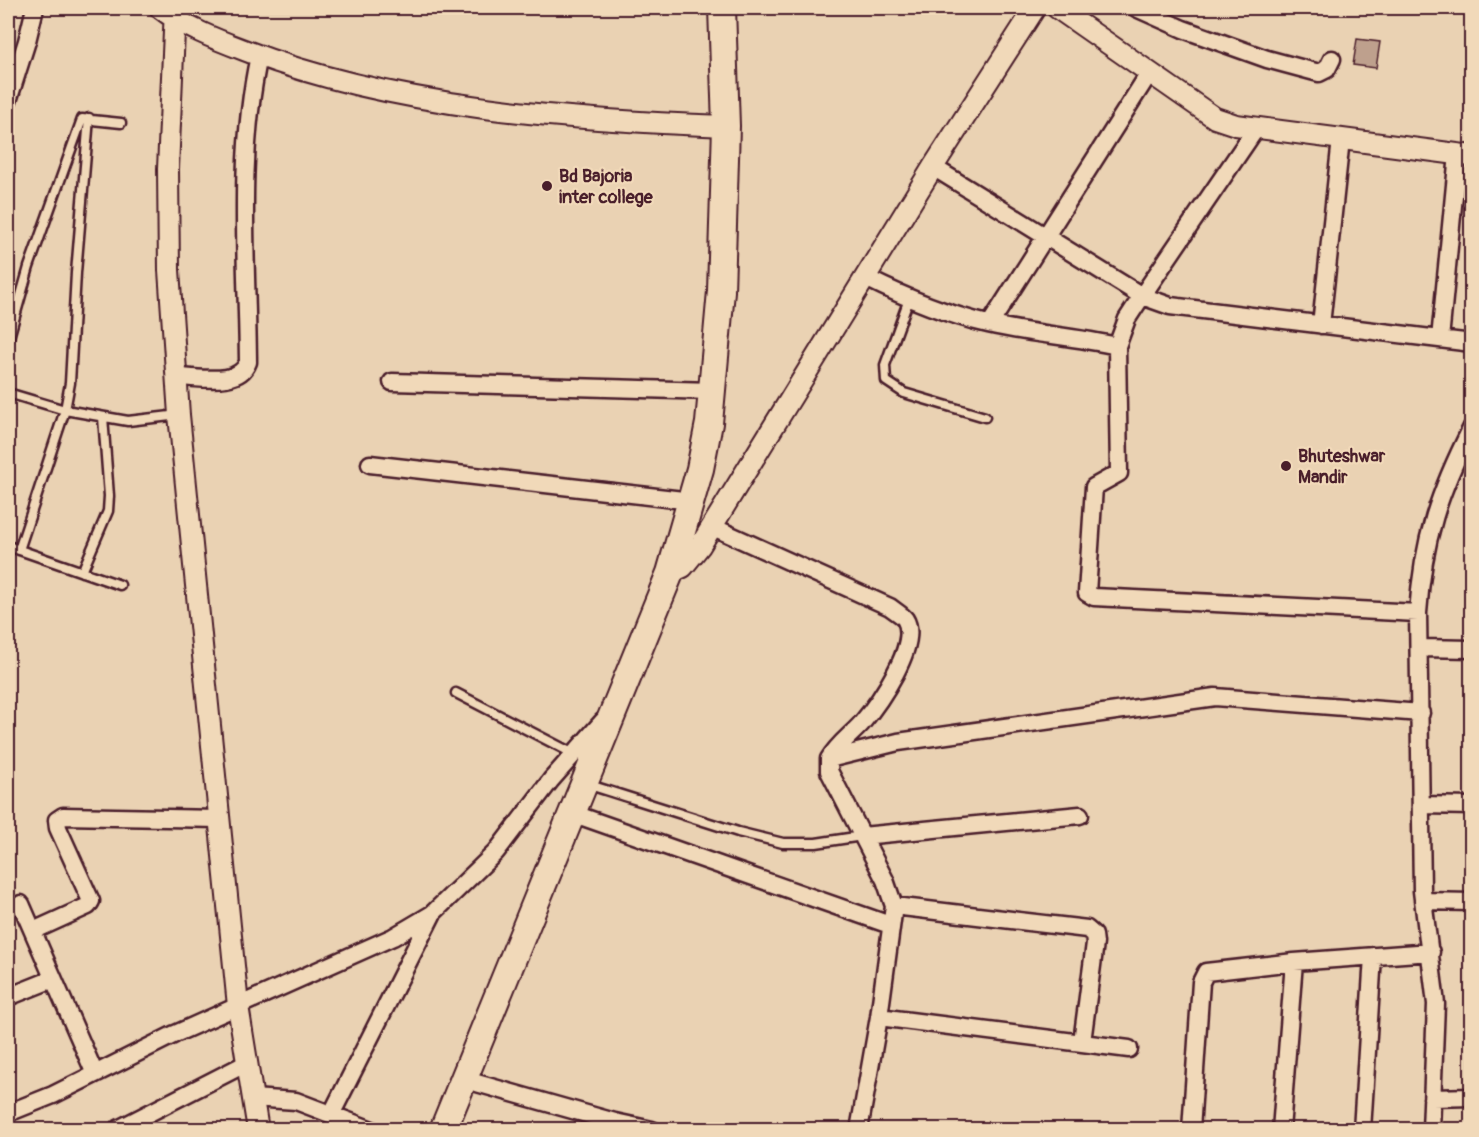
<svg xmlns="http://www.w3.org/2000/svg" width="1479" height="1137" font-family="Pangolin,sans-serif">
	<rect width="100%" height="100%" fill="#ead2b3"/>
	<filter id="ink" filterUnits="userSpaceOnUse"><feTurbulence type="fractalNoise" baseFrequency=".0167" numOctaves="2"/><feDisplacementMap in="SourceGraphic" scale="12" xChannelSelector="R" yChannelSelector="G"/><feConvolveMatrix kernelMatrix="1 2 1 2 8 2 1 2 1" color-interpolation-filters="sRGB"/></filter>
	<g filter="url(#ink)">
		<!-- building -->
		<path fill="#bea08d" stroke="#4a1f2b" stroke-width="1.5" d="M1357 39 1380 42 1376 68 1353 65Z"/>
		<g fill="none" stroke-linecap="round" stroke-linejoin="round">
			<!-- service casing -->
			<g stroke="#4a1f2b" stroke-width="13">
				<path id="service" d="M909 299 885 365 886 381 904 393 985 417
					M8 341 29 267 82 119 121 123
					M8 393 65 410 128 421 179 415
					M8 546 120 585
					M19 550 65 410 70 383 76 273 89 118
					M82 572 108 511 109 496 103 417
					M456 693 574 754
					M596 787 738 832 783 843H816L862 836"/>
			</g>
			<!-- minor casing -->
			<g stroke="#4a1f2b" stroke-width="21">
				<path id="minor" d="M1136 8 1183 29 1267 59 1319 73 1327 69 1332 59
					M8 101 27 41 35 8
					M1257 127 1142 296 1127 319 1117 346 1119 473 1094 487 1087 593 1094 597 1418 613
					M933 167 1142 296 1170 306 1472 343
					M866 278C906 298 945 314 988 324 1030 334 1074 336 1117 346
					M990 324 1150 72
					M1321 325 1341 139
					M1440 339 1458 154
					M176 377C199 377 239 387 248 362 247 259 237 157 259 56
					M392 382 712 391
					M370 464 692 501
					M713 527 890 607C895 611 902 615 905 619 921 644 877 705 861 724 850 736 837 745 829 759V771L885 880 894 906 879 1017 859 1130
					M1420 648 1472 649
					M829 759 898 742 1215 697 1421 713
					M1421 805 1472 806
					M583 817 890 925
					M862 836 1080 815
					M1423 901 1472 902
					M21 904 95 1074
					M894 906 1087 929 1094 935 1095 943 1082 1042
					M33 931 88 906 91 901 58 828 57 820 63 816 219 819
					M8 997 53 979
					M879 1017 1129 1049
					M473 1082 615 1122 652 1130
					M252 1098 296 1101 372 1130
					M1432 1098 1472 1097
					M8 1113 53 1095 175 1034 393 937 432 914 496 852 551 780 603 721
					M332 1113 432 915
					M116 1130 247 1063
					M1191 1130 1201 982 1206 972 1294 962 1431 952
					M1281 1130 1294 962
					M1362 1130 1373 956
					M1431 1130 1436 1004 1422 891 1418 613C1423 539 1439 492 1472 427"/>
			</g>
			<!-- tertiary casing -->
			<g stroke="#4a1f2b" stroke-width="24">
				<path id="tertiary" d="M160 8C184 27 215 39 244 50 394 108 567 120 726 126
					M175 8 168 169 169 270 179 415 238 1006 258 1130
					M1057 8 1215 118 1236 125 1472 156
					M670 573 683 567 700 546 933 167 1035 8"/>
			</g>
			<!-- primary casing -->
			<g stroke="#4a1f2b" stroke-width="30">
				<path id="primary" d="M443 1130 670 573 700 469 709 423 721 291 726 126 722 8"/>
			</g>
			<!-- service -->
			<use href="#service" stroke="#f1d9b9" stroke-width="8"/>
			<!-- minor -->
			<use href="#minor" stroke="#f1d9b9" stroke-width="16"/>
			<!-- tertiary -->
			<use href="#tertiary" stroke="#f1d9b9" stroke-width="20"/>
			<!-- primary -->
			<use href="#primary" stroke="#f1d9b9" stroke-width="26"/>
		</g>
	</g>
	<!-- markers -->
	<g fill="#4a1f2b" stroke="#f1d9b9" stroke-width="2">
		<circle cx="547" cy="186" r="6"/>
		<circle cx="1286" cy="466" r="6"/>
	</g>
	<g text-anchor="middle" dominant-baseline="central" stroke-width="4.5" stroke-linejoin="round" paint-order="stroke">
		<!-- poi labels -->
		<g font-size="18" font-weight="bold" fill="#4a1f2b" stroke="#f1d9b9" text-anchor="start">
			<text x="559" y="176">Bd Bajoria<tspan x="559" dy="21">inter college</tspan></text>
			<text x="1298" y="456">Bhuteshwar<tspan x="1298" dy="21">Mandir</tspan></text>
		</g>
	</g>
	<!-- margin -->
	<rect width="1479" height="1137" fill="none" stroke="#f1d9b9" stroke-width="30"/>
	<rect x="15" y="15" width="1449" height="1107" fill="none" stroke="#4a1f2b" stroke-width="2" filter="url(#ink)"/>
</svg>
